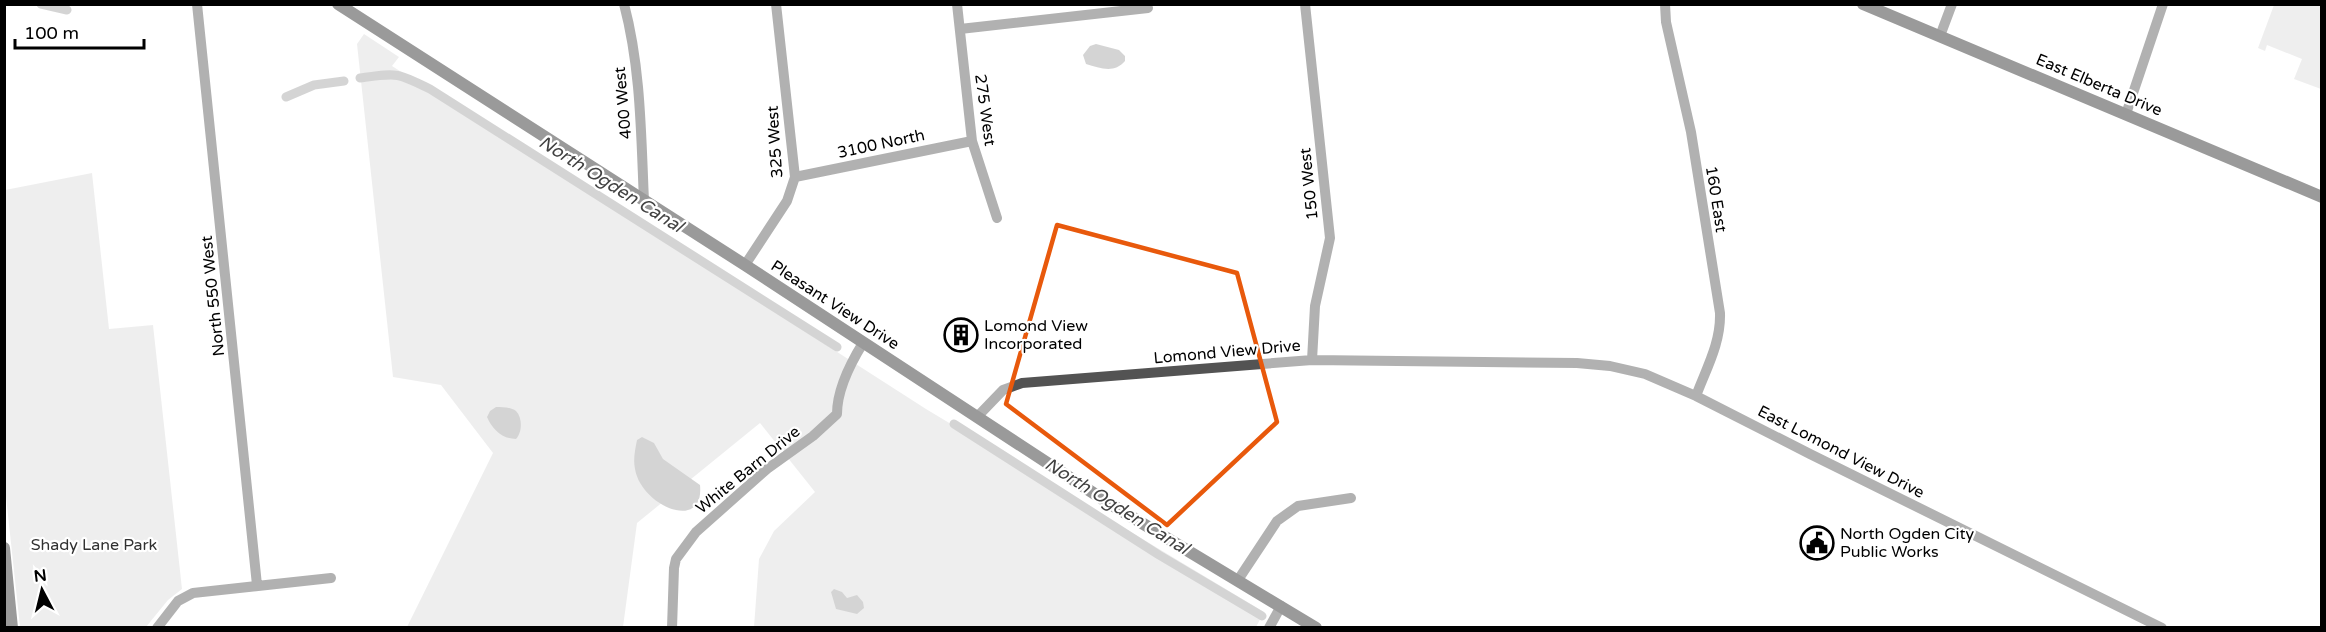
<svg xmlns="http://www.w3.org/2000/svg" width="2326" height="632" font-family="'Varela Round',sans-serif">
	<rect width="100%" height="100%" fill="#fff"/>
	<!-- green -->
	<path fill="#dadada" d="M2274 5H2321V89L2294 79 2302 59 2267 45 2265 51 2258 48Z
		M364 34 399 57 392 66 926 409 1264 612 1256 627H754L759 559 774 531 815 492 760 423 637 523 623 627H407L493 453 441 385 393 377 357 44Z
		M92 173 109 329 153 325 182 589 168 600 146 627H20L4 478 5 190Z"/>
	<!-- water -->
	<path fill="#a1a1a1" d="M1096 44 1119 50 1125 56V61C1114 74 1100 68 1086 64L1083 55 1090 46Z
		M496 407C502 407 511 407 516 411 523 418 522 433 516 439 502 439 492 429 487 417L490 411Z
		M642 437 654 443 663 459 700 485C705 533 641 506 635 469 633 460 635 450 637 440Z
		M834 589 842 592 847 598 857 595 863 602 864 608 857 614 836 609 831 592Z"/>
	<g fill="none" stroke-linecap="round" stroke-linejoin="round">
		<!-- canal -->
		<path stroke="#a1a1a1" stroke-width="9" d="M41 4 67 10
			M360 78C397 73 396 72 430 89L837 347
			M286 97 314 85 344 81
			M954 424 1159 555 1262 616"/>
		<!-- street -->
		<path stroke="#535353" stroke-width="10" d="M197 4 257 585
			M624 4C641 68 641 135 644 201
			M957 4 972 141 997 218
			M1305 4 1330 238 1315 306 1312 360
			M1665 4 1666 22 1691 132 1720 313C1721 343 1706 369 1696 396
			M960 29 1148 8
			M1940 36 1952 4
			M2126 114 2163 4
			M795 177 972 141
			M745 265 787 201 795 177 776 4
			M977 417 1003 390 1022 383 1312 360 1577 363 1610 366 1645 374 1696 396 1810 454 2162 628
			M1238 580 1277 521 1298 506 1351 498
			M157 628 178 601 193 593 331 578
			M672 628 674 568 676 559 696 532 767 469 813 436 837 414C837 389 850 364 863 343
			M1269 628 1281 606"/>
		<!-- secondary -->
		<path stroke="#202020" stroke-width="12" d="M338 4 745 265 1107 502 1316 628
			M1863 4 2322 197
			M4 548 12 628"/>
	</g>
	<!-- marked area -->
	<path d="M0 0H2326V632H0ZM1057 225 1237 273 1277 422 1167 525 1006 404Z" fill="#fff" fill-opacity=".55" fill-rule="evenodd"/>
	<path fill="none" stroke="#e8590c" stroke-width="4.5" stroke-linejoin="round" d="M1057 225 1237 273 1277 422 1167 525 1006 404Z"/>
	<!-- icons -->
	<defs>
		<g id="building-ring" transform="scale(1.725)"><circle r="9.5" fill="#fff" stroke="#000" stroke-width="1.5"/><path d="M-4-6H4V6H1V3H-1V6H-4ZM-2.5-4.3h1.7v1.8h-1.7ZM.8-4.3h1.7v1.8H.8ZM-2.5-1h1.7V.8h-1.7ZM.8-1h1.7V.8H.8Z" fill="#000"/></g>
		<g id="civic-ring" transform="scale(1.725)"><circle r="9.5" fill="#fff" stroke="#000" stroke-width="1.5"/><path d="M-.6-6.5H3V-4.5H.6V-3L4-1V1h2V6H-6V1h2V-1L-.6-3ZM-1.2 2.5V6h2.4V2.5Z" fill="#000"/></g>
	</defs>
	<g fill-rule="evenodd">
		<use href="#building-ring" x="961" y="335"/>
		<use href="#civic-ring" x="1817" y="543"/>
	</g>
	<g text-anchor="middle" dominant-baseline="central" stroke-width="4.5" stroke-linejoin="round" paint-order="stroke">
		<!-- street labels -->
		<g font-size="16" fill="#000" stroke="#fff">
			<text transform="translate(2099 85) rotate(23)">East Elberta Drive</text>
			<text transform="translate(623 103) rotate(-95)">400 West</text>
			<text transform="translate(985 110) rotate(82)">275 West</text>
			<text transform="translate(775 142) rotate(-94)">325 West</text>
			<text transform="translate(881 144) rotate(-12)">3100 North</text>
			<text transform="translate(1309 184) rotate(-96)">150 West</text>
			<text transform="translate(1716 199) rotate(81)">160 East</text>
			<text transform="translate(213 296) rotate(-96)">North 550 West</text>
			<text transform="translate(835 305) rotate(33)">Pleasant View Drive</text>
			<text transform="translate(1227 352) rotate(-5)">Lomond View Drive</text>
			<text transform="translate(1841 452) rotate(27)">East Lomond View Drive</text>
			<text transform="translate(748 470) rotate(-39)">White Barn Drive</text>
		</g>
		<!-- poi labels -->
		<g font-size="16" fill="#000" stroke="#fff" text-anchor="start">
			<text x="984" y="326">Lomond View<tspan x="984" dy="18">Incorporated</tspan></text>
			<text x="1840" y="534">North Ogden City<tspan x="1840" dy="18">Public Works</tspan></text>
		</g>
		<!-- park labels -->
		<g font-size="16" fill="#313131" stroke="#fff">
			<text x="94" y="545">Shady Lane Park</text>
		</g>
		<!-- water labels -->
		<g font-size="18" font-style="italic" fill="#424242" stroke="#fff">
			<text transform="translate(611 184) rotate(32)">North Ogden Canal</text>
			<text transform="translate(1117 506) rotate(32)">North Ogden Canal</text>
		</g>
	</g>
	<!-- border -->
	<rect width="2326" height="632" fill="none" stroke="#000000" stroke-width="12"/>
	<!-- north arrow -->
	<g transform="translate(42 590) rotate(353)" stroke="#ffffff" stroke-width="4.5" paint-order="stroke">
	<path d="M0-4.5L10 22L0 15L-10 22Z" fill="#000000"/>
	<text y="-9" font-size="16" font-weight="bold" text-anchor="middle" fill="#000000">N</text>
	</g>
	<!-- scale -->
	<path d="M15 39v9h129v-9" fill="none" stroke="#000000" stroke-width="3"/>
	<text x="24" y="39" font-size="18" fill="#000000" stroke="#ffffff" stroke-width="4.5" paint-order="stroke">100 m</text>
</svg>
